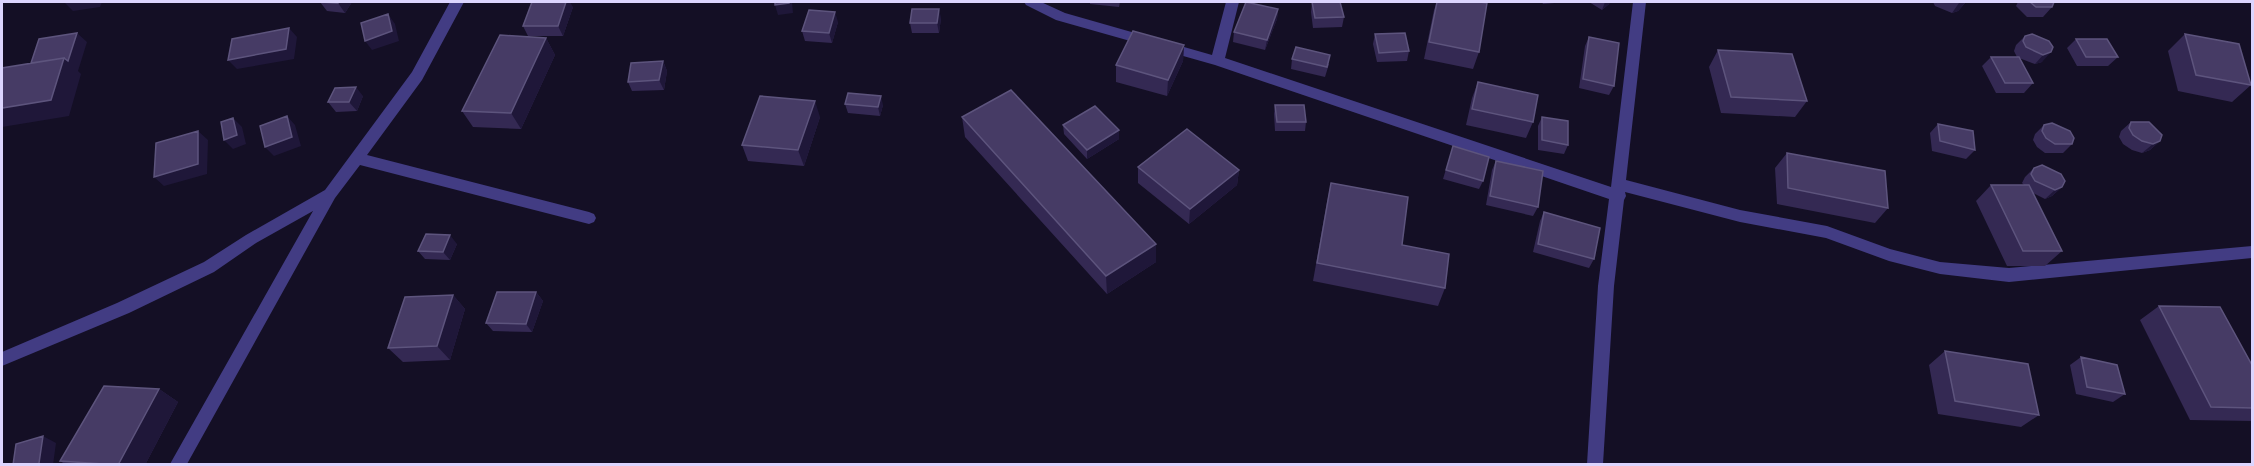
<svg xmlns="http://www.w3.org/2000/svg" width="2254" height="466" font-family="'Space Grotesk',sans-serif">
	<rect width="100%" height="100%" fill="#140f25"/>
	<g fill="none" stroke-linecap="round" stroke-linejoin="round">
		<!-- minor -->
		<path fill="#423c83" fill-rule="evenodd" d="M450 2H464L422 80 367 155 589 212 594 214 596 218 594 222 589 224 360 165 335 198 187 464H170L313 211 256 243 214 272 129 313 2 366V352L117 303 204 262 246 235 325 190 412 72Z
			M1024 2H1041L1065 13 1212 55 1226 2H1239L1225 58 1611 187 1633 2H1646L1626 180 1740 210 1827 226 1890 249 1940 262 2009 268 2252 246V258L2009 282 1940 274 1889 261 1826 238 1740 222 1625 192 1626 196 1624 200 1614 286 1603 464H1587L1598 286 1609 199 1215 65 1056 20 1026 5Z"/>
	</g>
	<!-- wall -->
	<path fill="#342953" d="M320 2H352L345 13 327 11Z
		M1090 2H1120L1119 7 1090 4Z
		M1312 2 1344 17 1342 27 1313 28 1311 12Z
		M1437 2 1479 52 1473 69 1424 59 1434 10Z
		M1542 2H1566L1543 4Z
		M1589 2H1610L1609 4 1602 10Z
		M1933 2H1966L1958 11 1952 13 1935 6Z
		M2018 2H2053L2052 7 2043 17H2027L2016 6Z
		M573 7 563 36H528L523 26Z
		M1278 9 1277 19 1265 50 1233 42 1234 32Z
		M941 18 939 33H912L910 23Z
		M838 22 832 43 805 41 802 31Z
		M1375 34 1409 51 1407 61 1377 62 1373 44Z
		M2185 34 2251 85 2232 102 2178 91 2168 51Z
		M2025 36 2049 41 2042 62 2035 64 2019 58 2033 83 2024 93H1996L1982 66 1991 57H2017L2014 51 2016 45Z
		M1589 37 1614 86 1609 95 1579 88 1585 46Z
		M546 38 555 55 521 129 473 127 462 111Z
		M2076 39 2118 57 2108 66H2077L2067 48Z
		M1184 45 1183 61 1167 96 1116 82V65Z
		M1718 50 1807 101 1795 117 1721 113 1709 67Z
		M1292 59 1329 64 1325 77 1291 69Z
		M663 61 667 71 664 90 632 91 628 82Z
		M1478 82 1533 122 1526 138 1466 125 1472 98Z
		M363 96 357 111 336 112 328 102Z
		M845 104 883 105 880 116 848 113Z
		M1275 105 1306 122 1305 131H1275L1274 114Z
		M820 117 804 166 748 161 742 145Z
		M962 117 1156 244V262L1107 294 965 137Z
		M1542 117 1568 145 1564 154 1538 150V126Z
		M2131 122 2160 141 2150 150 2142 153 2132 150 2123 144 2119 137 2121 131Z
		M1938 124 1975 150 1966 159 1932 151 1930 133Z
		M1063 125 1119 130V139L1087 159 1064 134Z
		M2044 125 2072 144 2063 153H2045L2037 147 2033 140 2035 134Z
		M1453 146 1483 181 1479 189 1443 179Z
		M1787 153 1888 208 1875 223 1777 204 1775 168Z
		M1496 161 1538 207 1533 216 1486 205 1492 170Z
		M1138 167 1239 170 1237 185 1189 224 1138 183Z
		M2034 168 2062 187 2052 196 2045 199 2033 193 2062 251 2045 266H2007L1976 201 1991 185H2024L2022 183 2025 177Z
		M1331 183 1402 245 1445 288 1438 306 1313 281 1327 202Z
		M1544 212 1594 259 1589 268 1533 252 1540 221Z
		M457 244 450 260 425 259 418 251Z
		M536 292 543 301 532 332 493 331 486 323Z
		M453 295 465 309 450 360 403 362 388 348Z
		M2159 306 2253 367V421L2190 420 2140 320Z
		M1945 351 2039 415 2021 427 1938 414 1929 365Z
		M2081 357 2125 394 2113 402 2076 394 2070 365Z
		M159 389 178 402 145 465H66L60 461Z"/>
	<!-- shaded-wall -->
	<path fill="#1f1739" d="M64 2H102L100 7 73 11Z
		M339 2H352L345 13 338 3Z
		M566 2H570L573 7 563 36 558 26Z
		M789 2H792L793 13 778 15 775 5Z
		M1605 2H1610L1609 4 1602 10Z
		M1966 2 1958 11 1952 13 1959 3Z
		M939 9 941 18 939 33 937 23Z
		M1278 9 1277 19 1265 50 1267 40Z
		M835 12 838 22 832 43 829 33Z
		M388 14 395 24 399 41 372 50 365 41Z
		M289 28 297 37 294 59 237 69 228 60Z
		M77 33 87 42 78 71 81 74 69 116 2 127V108L64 58Z
		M546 38 555 55 521 129 511 113Z
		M1184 45 1183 61 1167 96 1168 80Z
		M2051 52 2042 62 2035 64 2043 55Z
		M663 61 667 71 664 90 659 80Z
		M356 87 363 96 357 111 349 102Z
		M881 96 883 105 880 116 878 107Z
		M815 101 820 117 804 166 798 150Z
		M287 116 295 125 301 146 274 156 265 147Z
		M233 118 242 127 246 144 233 149 224 140Z
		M1119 130V139L1087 159V150Z
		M198 131 208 140 207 174 164 186 154 177Z
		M2160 141 2150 150 2142 153 2153 144Z
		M1239 170 1237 185 1189 224 1190 209Z
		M2062 187 2052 196 2045 199 2055 190Z
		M450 235 457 244 450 260 443 252Z
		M1156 244V262L1107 294 1106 276Z
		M536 292 543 301 532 332 526 324Z
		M453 295 465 309 450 360 437 346Z
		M159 389 178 402 145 465H118Z
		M43 436 56 443 53 465H36Z"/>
	<!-- building -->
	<path fill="#463b65" stroke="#5d547d" stroke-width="1.5" d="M320 2H339L338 3Z
		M532 2H566L558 26H523Z
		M775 2H789V3L775 5Z
		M1246 2 1278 9 1267 40 1234 32Z
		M1312 2H1340L1344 17 1315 18Z
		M1437 2H1480L1487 3 1479 52 1429 42Z
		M2030 2H2054L2052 7H2036Z
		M912 9H939L937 23H910Z
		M809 10 835 12 829 33 802 31Z
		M388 14 392 31 365 41 361 23Z
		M289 28 286 49 228 60 232 39Z
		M1133 31 1184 45 1168 80 1116 65Z
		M77 33 68 61 64 58 31 63 39 39Z
		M1405 33 1409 51 1379 53 1375 34Z
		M2032 34 2049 41 2053 47 2051 52 2043 55 2026 47 2023 41 2025 36Z
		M2185 34 2239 44 2251 85 2196 75Z
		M500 35 546 38 511 113 462 111Z
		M1589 37 1619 43 1614 86 1583 79Z
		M2076 39H2107L2118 57H2086Z
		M1296 47 1330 55 1327 67 1292 59Z
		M1718 50 1792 54 1807 101 1731 97Z
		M1991 57H2019L2033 83H2005Z
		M64 58 51 100 2 108V68Z
		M663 61 659 80 628 82 631 63Z
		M1478 82 1538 95 1533 122 1472 109Z
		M356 87 349 102H328L335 88Z
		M1011 90 1156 244 1106 276 962 117Z
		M848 93 881 96 878 107 845 104Z
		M760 96 815 101 798 150 742 145Z
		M1275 105H1304L1306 122H1277Z
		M1095 106 1119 130 1087 150 1063 125Z
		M287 116 292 137 265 147 260 126Z
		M1542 117 1568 121V145L1542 140Z
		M233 118 237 135 224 140 221 122Z
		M2131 122H2149L2162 135 2160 141 2153 144 2142 141 2133 135 2129 128Z
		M2052 123 2070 131 2074 138 2072 144H2055L2046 138 2042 131 2044 125Z
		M1938 124 1973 131 1975 150 1940 141Z
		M1187 129 1239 170 1190 209 1138 167Z
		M198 131V164L154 177 156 143Z
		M1453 146 1489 157 1483 181 1446 170Z
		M1787 153 1885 171 1888 208 1788 188Z
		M1496 161 1543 171 1538 207 1490 196Z
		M2042 165 2061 174 2065 181 2062 187 2055 190 2035 181 2031 174 2034 168Z
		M1331 183 1408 197 1402 245 1449 254 1445 288 1317 263Z
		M1991 185H2029L2062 251H2023Z
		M1544 212 1600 228 1594 259 1538 244Z
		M426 234 450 235 443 252 418 251Z
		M497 292H536L526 324 486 323Z
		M453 295 437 346 388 348 405 297Z
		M2159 306 2220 307 2253 367V408L2211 407Z
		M1945 351 2028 364 2039 415 1955 401Z
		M2081 357 2117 365 2125 394 2087 387Z
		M104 386 159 389 118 465 60 461Z
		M43 436 39 463 36 465H13L16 444Z"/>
	<!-- border -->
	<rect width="2254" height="466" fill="none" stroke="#dcd5fe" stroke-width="6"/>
</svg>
